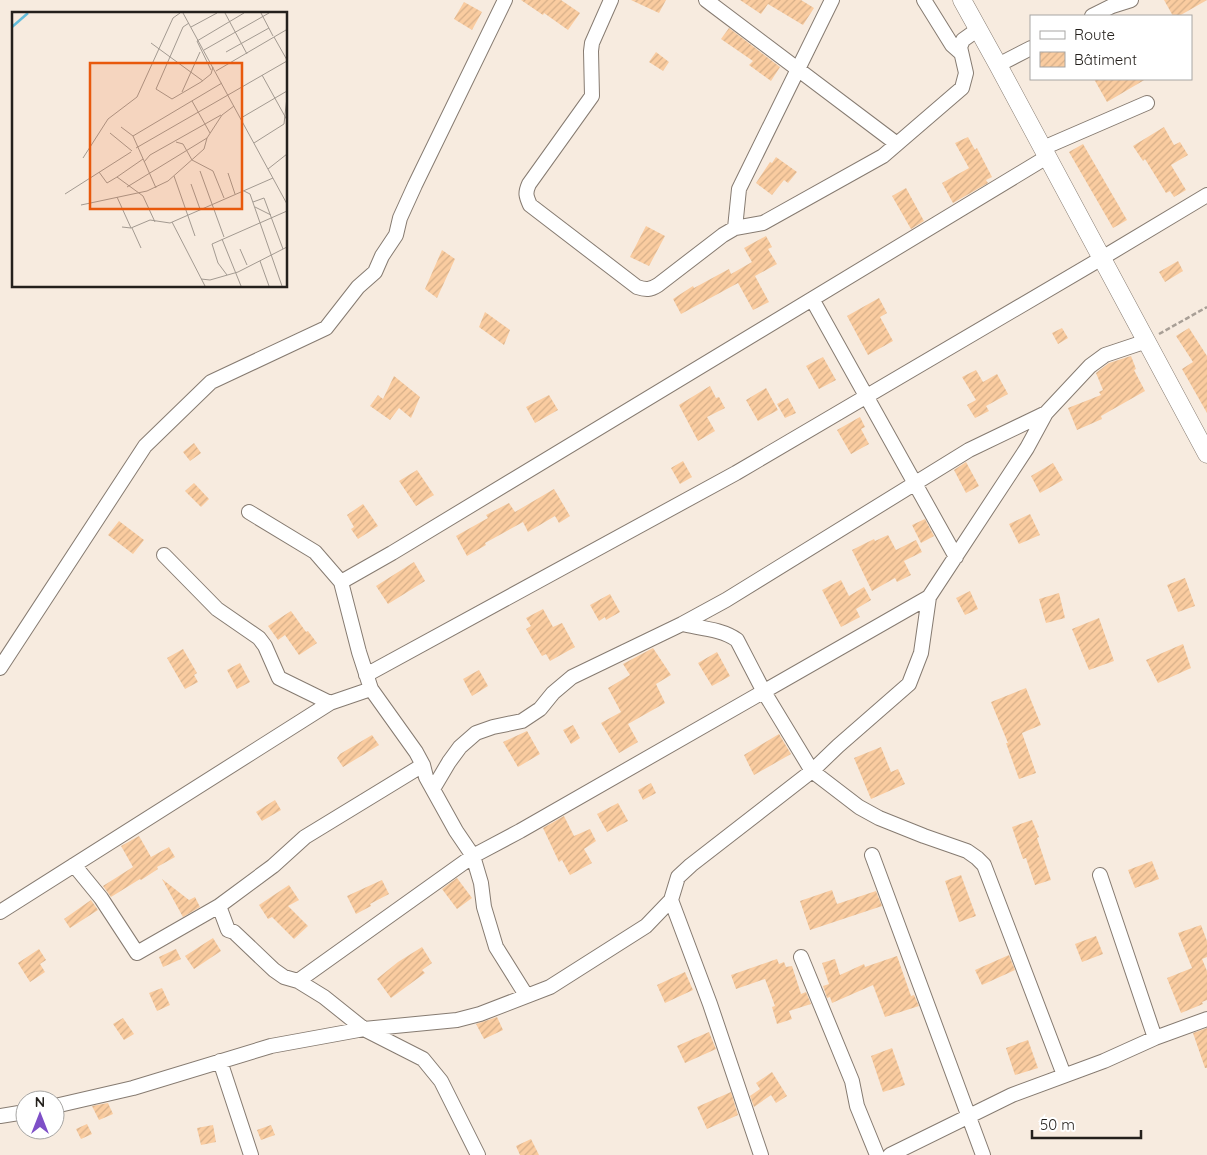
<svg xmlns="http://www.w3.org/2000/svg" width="1207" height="1155" font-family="Quicksand,sans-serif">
	<defs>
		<pattern id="building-hatch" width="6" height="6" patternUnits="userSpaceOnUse" patternTransform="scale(1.25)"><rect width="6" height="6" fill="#facca0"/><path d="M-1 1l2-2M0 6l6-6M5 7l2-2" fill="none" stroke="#d6af89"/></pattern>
	</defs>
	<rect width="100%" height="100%" fill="#f7ebdf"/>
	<!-- building -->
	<path fill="url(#building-hatch)" d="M521 0H561L580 13 568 30 544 13 543 15Z
		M631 0H666L659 13Z
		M740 0H801L814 8 803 25 768 4 761 14Z
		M1164 0H1207L1179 16H1173Z
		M464 2 482 12 472 30 454 19Z
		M729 28 780 67 771 81 749 65 753 61 721 39Z
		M656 52 669 62 663 71 649 62Z
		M1094 79H1146L1107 102Z
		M1164 127 1174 145 1180 142 1188 155 1171 165 1186 190 1174 197 1170 191 1166 193 1145 159 1143 161 1133 146Z
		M968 137 975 150 977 148 992 177 986 180 988 183 953 203 942 183 969 168 955 143Z
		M1083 144 1127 220 1113 228 1069 152Z
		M776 157 797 172 788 183 784 180 772 195 756 183 770 162 772 163Z
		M906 188 924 221 911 229 892 196Z
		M646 226 665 236 649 266 630 257Z
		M766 236 772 247 768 249 777 264 755 276 769 302 753 310 738 283 681 314 673 299 693 286 694 288 729 269 731 274 752 262 744 248Z
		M442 250 455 259 437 298 425 289Z
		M1178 261 1183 271 1165 282 1159 272Z
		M879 298 887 313 880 317 893 341 868 355 847 316Z
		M485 312 510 330 504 345 479 327Z
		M1062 328 1068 338 1058 344 1052 333Z
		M1189 328 1207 356V413L1182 369 1193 362 1176 336Z
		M1131 356 1136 369 1134 370 1145 391 1101 416 1102 419 1077 430 1068 408 1101 395 1099 392 1103 390 1096 373 1109 363Z
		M823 357 836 380 819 389 806 366Z
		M976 370 983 382 997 374 1008 394 986 406 989 411 975 418 967 405 976 400 962 377Z
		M394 376 420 397 411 418 399 408 390 420 370 406 378 395 383 399Z
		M710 386 716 398 719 397 725 408 707 417 715 431 698 441 679 405Z
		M766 388 778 410 758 421 746 400Z
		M549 395 558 410 535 423 526 407Z
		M788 398 796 413 785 418 777 404Z
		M860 417 865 427 861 429 869 444 851 454 837 430Z
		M194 443 201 453 190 461 183 452Z
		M683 461 692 477 680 484 671 468Z
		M966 462 979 486 966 493 954 470Z
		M1053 463 1063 480 1040 493 1031 476Z
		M417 470 434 495 416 506 399 481Z
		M194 483 209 499 201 507 185 491Z
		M554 489 570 516 559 523 555 516 528 532 523 522 485 543 486 545 467 556 456 536 488 518 486 515 509 503 515 512Z
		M363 504 378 526 358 539 351 529 354 527 347 515Z
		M1030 514 1040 535 1019 544 1009 524Z
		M925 519 934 536 921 543 912 525Z
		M119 521 144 540 133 554 108 535Z
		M888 535 896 550 916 540 922 552 904 561 911 575 897 582 895 578 872 591 852 550 874 539 875 541Z
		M414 562 425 581 388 604 376 586Z
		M1185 578 1195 606 1178 612 1167 585Z
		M841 580 849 596 864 587 871 600 856 609 860 617 841 627 822 590Z
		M970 591 978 609 965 615 956 598Z
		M1059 593 1065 618 1046 623 1039 599Z
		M610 594 620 612 606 620 605 617 599 621 590 605Z
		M543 609 553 627 562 623 575 647 550 661 546 654 542 656 526 629 531 626 526 618Z
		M291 611 306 632 308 631 317 643 299 655 285 635 278 640 268 626Z
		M1099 618 1114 661 1089 670 1072 629Z
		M1183 644 1191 668 1158 683 1146 660Z
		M653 648 671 675 656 684 665 703 628 724 638 742 619 753 601 723 621 712 608 688 630 675 623 664Z
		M183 649 197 673 194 675 198 682 185 689 167 658Z
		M717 652 730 676 712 686 698 663Z
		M240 663 250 682 237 689 227 670Z
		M479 670 488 686 472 696 463 679Z
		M1026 688 1041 725 1022 733 1036 773 1019 779 1006 743H1008L991 702Z
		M573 725 580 738 571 744 563 730Z
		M527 731 540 754 518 767 503 742Z
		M779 734 791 754 754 775 744 755Z
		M372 735 379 745 343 767 337 758 340 754Z
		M881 747 891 772 898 769 905 784 871 799 854 758Z
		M651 783 656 793 643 800 638 790Z
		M275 800 281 810 262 821 256 812Z
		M618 803 628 821 607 832 597 814Z
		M564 816 574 836 590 829 596 841 584 849 592 863 570 875 562 860 559 862 543 828Z
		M1032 820 1039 837 1037 838 1051 880 1035 885 1026 858 1023 859 1012 827Z
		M139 836 151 857 169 847 175 857 157 867 158 869 141 880 140 879 111 897 103 886 133 867 121 846Z
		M1152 861 1159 879 1135 888 1128 870Z
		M961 875 976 916 959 922 945 881Z
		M457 878 472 898 457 909 442 889Z
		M162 879 189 900 195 897 200 907 183 917Z
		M382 880 389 894 370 904 371 906 356 914 347 896Z
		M289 885 299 900 288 906 308 926 294 939 272 917 268 919 259 905Z
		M832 890 837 904 876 891 882 906 810 930 800 901Z
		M91 900 98 910 70 928 64 919Z
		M1201 925 1207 941V957L1202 959 1207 971V1000L1202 1002 1203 1004 1181 1013 1167 978 1192 968 1178 933Z
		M1096 936 1103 954 1082 962 1075 944Z
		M213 938 221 951 194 969 185 956Z
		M422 947 432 963 422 970 425 973 391 998 377 979 398 962Z
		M39 949 46 960 40 964 45 972 30 982 18 963Z
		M176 949 181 959 163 967 159 957Z
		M1009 955 1015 970 982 985 975 970Z
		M897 956 911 996 914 995 919 1006 885 1017 873 985 832 1003 830 997 827 998 823 986 829 984 822 963 835 959 840 975 864 964 865 967Z
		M777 959 779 964 784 962 786 967 792 966 801 994 806 992 811 1004 789 1011 792 1019 777 1024 772 1007 775 1006 765 979 736 989 731 975Z
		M685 972 693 990 665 1003 657 985Z
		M162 988 170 1005 157 1011 149 993Z
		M497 1017 503 1030 484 1039 476 1024Z
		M123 1018 134 1034 124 1040 113 1024Z
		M1207 1028V1068H1205L1193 1033Z
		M709 1032 716 1049 685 1063 677 1046Z
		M1028 1040 1038 1068 1015 1075 1006 1048Z
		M892 1048 905 1085 883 1092 871 1056Z
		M772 1072 787 1096 776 1103 771 1095 754 1107 750 1096 760 1089 756 1083Z
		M731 1092 738 1115 707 1129 697 1107Z
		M108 1103 113 1114 99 1120 92 1106Z
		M87 1124 92 1134 81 1139 76 1129Z
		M213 1125 216 1142 201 1145 197 1128Z
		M271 1125 275 1135 261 1140 257 1130Z
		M531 1139 539 1155H520L516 1146Z"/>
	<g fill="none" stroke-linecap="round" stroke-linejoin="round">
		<!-- minor casing -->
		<g stroke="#867b71" stroke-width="16">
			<path id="minor" d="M611 0 592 43 591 51 592 96 529 184C525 193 526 196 530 205L637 287C646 290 650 290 658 285L723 235 735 228 763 223 883 156 962 88 966 73 960 47 963 40 977 30
				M706 0 897 144
				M924 0 952 45 961 53
				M1092 16 1112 6 1131 0
				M998 65 1031 48
				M1043 148 1147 103
				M735 228 739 189 832 0
				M812 299 956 557
				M249 512 315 552 341 582 359 652 371 689 416 752 423 765 426 777 456 831 473 856 481 883 484 907 496 947 526 995
				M164 555 217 609 259 638 265 646 279 678 330 703 371 689
				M341 582 392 553 1047 157
				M682 624C699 628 722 629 737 640L764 692 812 771 859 807 879 818 924 836 967 851 977 858 984 865 1064 1075
				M0 668 145 446 211 382 326 328 358 287 375 272 382 256 396 235 400 218 415 185 505 0
				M366 675 736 473 1102 258 1207 195
				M433 789 449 762 460 747 476 733 493 727 522 721 540 709 553 693 572 677 682 624 726 600 969 450 1046 413
				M872 855 983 1155
				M74 865 101 898 137 953 219 906 228 930 234 932 274 970 284 977 298 981 324 997 364 1029 423 1059 441 1081 478 1155
				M1100 875 1155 1038
				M671 900 710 1004 761 1155
				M219 906 273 866 305 837 423 765
				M0 912 330 703
				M801 957 852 1081 857 1106 877 1155
				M298 981 473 856 520 831 929 597
				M220 1061 251 1155
				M55 1106 133 1088 271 1046 364 1029 457 1020 480 1014 550 987 646 926 671 900 678 877 691 865 812 771 838 746 909 684 921 653 929 597 1027 448 1046 413 1090 366 1105 355 1147 341
				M0 1116 25 1112
				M890 1155 1012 1095 1104 1061 1155 1038 1207 1019"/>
		</g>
		<!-- tertiary casing -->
		<g stroke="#867b71" stroke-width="19">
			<path id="tertiary" d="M962 0 998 65 1207 454"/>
		</g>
		<!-- path -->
		<path stroke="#a89f96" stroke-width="2.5" stroke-dasharray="5 2.5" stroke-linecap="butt" d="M1159 334 1207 307"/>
		<!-- minor -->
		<use href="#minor" stroke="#fff" stroke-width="14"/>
		<!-- tertiary -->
		<use href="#tertiary" stroke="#fff" stroke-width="18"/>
	</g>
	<!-- overview -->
	<g transform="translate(12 12)">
		<rect width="275" height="275" fill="#f7ebdf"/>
		<path fill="none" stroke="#63bedd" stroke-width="2.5" d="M0 15 16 1"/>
		<path fill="none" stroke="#a39a91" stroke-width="1" d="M171 1 275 192M213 1 235 42M249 1 261 24M177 11 171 15 144 77 160 87 189 70 199 62 201 55M179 15 205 1M262 25 275 48M139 31 191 69M192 38 257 1M214 40 257 16M199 58 185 29 232 1M204 59 274 18M250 63 275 108M170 80 188 40M180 89 198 121M229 106 275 79M109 115 121 124 144 176M98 121 120 139M121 124 210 71M164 130 171 132 180 148 201 159 212 186M242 131 272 112 275 85M124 136 275 49M71 146 96 107 125 85 161 6 168 1M132 150 138 143 209 103M256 157 275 142M188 159 212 225M87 160 95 171 105 165 131 184 143 210M216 161 223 182M162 164 183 224M105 165 131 147M179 172 188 197M115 175 195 126M232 179 238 182 270 274M53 182 119 140M105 185 119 216M241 190 252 186 271 237M69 193 135 179 156 169 192 137 195 126 210 103 222 94M243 195 259 203M160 210 193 274M110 215 119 216 138 208 158 211 261 166M120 216 129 236M210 227 229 274M228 237 235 253M248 249 257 274M215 263 206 251 200 232 275 199M189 267 198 268 226 260 275 235"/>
		<path fill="#e8590c" fill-opacity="0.15" stroke="#e8590c" stroke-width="2.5" d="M78 51H230V197H78Z"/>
		<rect width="275" height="275" fill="none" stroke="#24201c" stroke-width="2.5"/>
	</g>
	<!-- legend -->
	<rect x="1030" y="15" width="162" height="65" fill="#ffffff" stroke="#a7a6a4"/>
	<rect x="1040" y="31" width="25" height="8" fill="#ffffff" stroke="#a7a6a4"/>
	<text x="1074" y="40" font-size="15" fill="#24201c">Route</text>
	<rect x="1040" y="52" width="25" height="15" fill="url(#building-hatch)" stroke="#a7a6a4"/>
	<text x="1074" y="65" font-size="15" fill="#24201c">Bâtiment</text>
	<!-- north arrow -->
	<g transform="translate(40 1115)"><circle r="24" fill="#ffffff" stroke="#a7a6a4"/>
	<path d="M0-4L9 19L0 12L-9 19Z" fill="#7e4fc7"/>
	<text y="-8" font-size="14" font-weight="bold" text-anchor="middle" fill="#24201c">N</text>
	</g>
	<!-- scale -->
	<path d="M1032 1130v8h109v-8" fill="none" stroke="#24201c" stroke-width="2.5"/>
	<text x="1040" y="1130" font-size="15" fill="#24201c" stroke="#ffffff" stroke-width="4" paint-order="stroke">50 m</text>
</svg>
